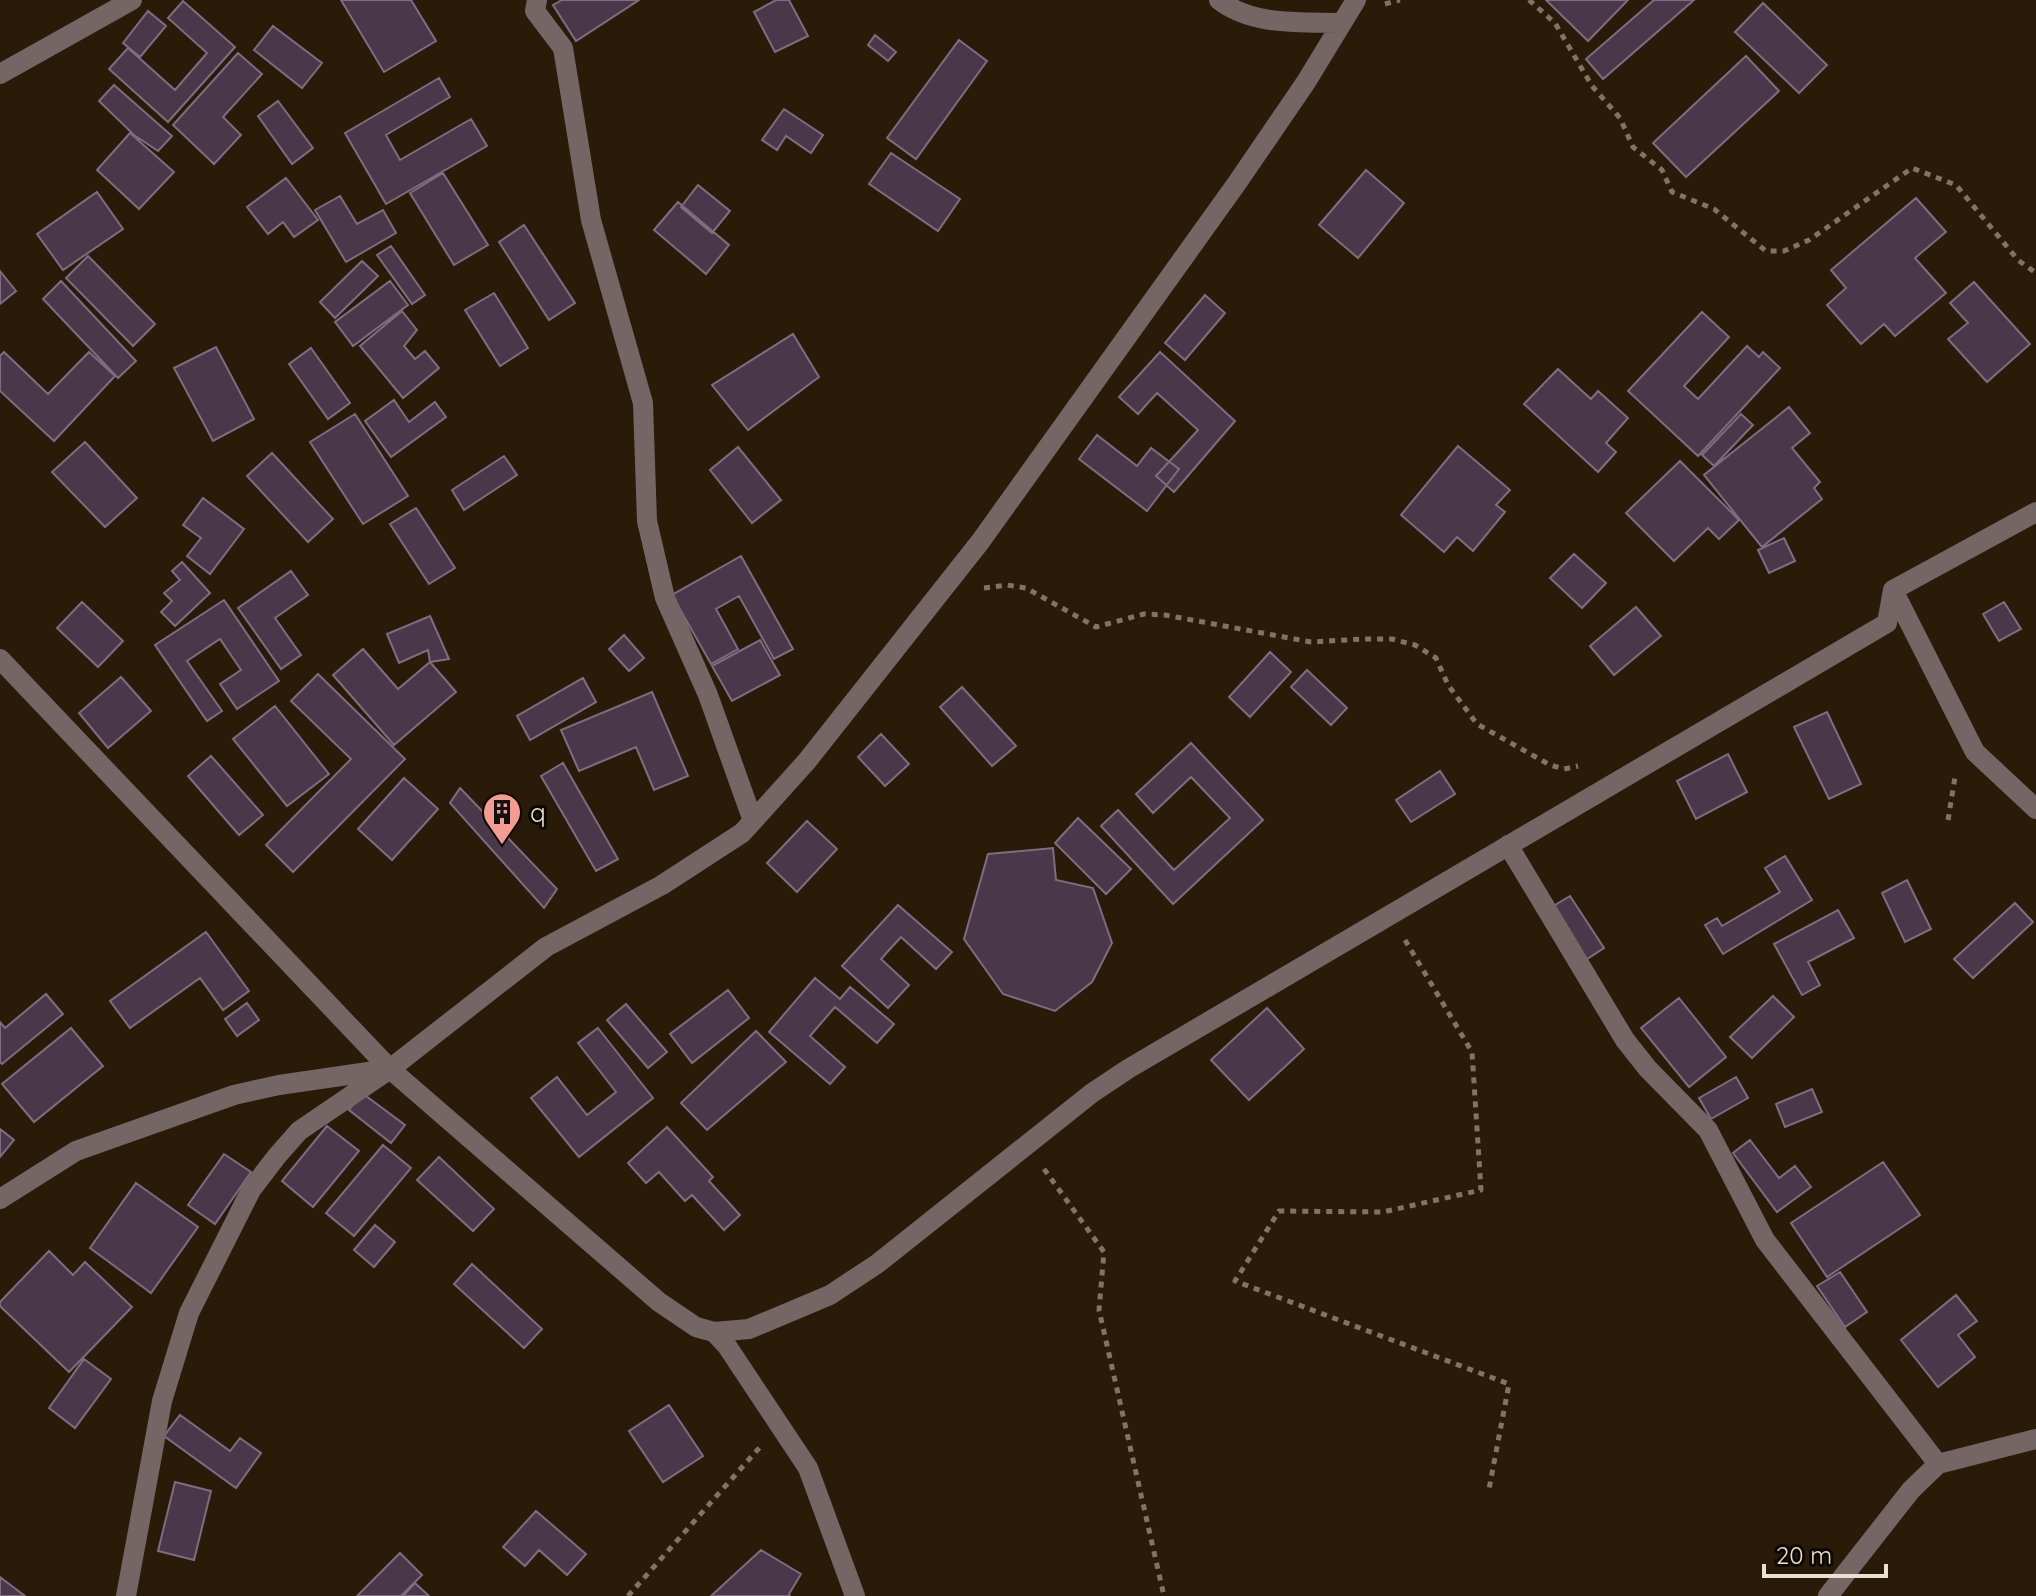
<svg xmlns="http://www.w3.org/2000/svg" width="2036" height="1596" font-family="Quicksand,sans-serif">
	<rect width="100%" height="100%" fill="#2a1a08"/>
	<!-- building -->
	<path fill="#49374a" stroke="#806c80" stroke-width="2" d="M341 0H411L436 41 384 72Z
		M562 0H639L576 41 553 5Z
		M776 0H789L808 36 775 52 754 12Z
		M1546 0H1628L1588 41Z
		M1654 0H1694L1603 79 1586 59Z
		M183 1 235 47 168 122 109 69 128 48 175 90 207 53 168 18Z
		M1763 3 1827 65 1799 93 1735 32Z
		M148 11 166 26 140 57 123 43Z
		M273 26 322 63 302 88 254 50Z
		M875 35 896 52 888 61 868 45Z
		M959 40 987 61 916 159 887 138Z
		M238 53 262 74 223 117 241 135 214 164 173 125Z
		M1746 56 1779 91 1686 177 1653 143Z
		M439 78 450 97 386 135 400 160 471 119 487 146 386 204 345 133Z
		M114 85 172 136 158 151 134 135 99 101Z
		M278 101 313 148 292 164 258 116Z
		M784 109 823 135 811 153 786 136 777 150 762 140Z
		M130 133 174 172 139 209 97 170Z
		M891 153 960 199 938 231 869 184Z
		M1366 170 1404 203 1358 258 1319 225Z
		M443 173 488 245 454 265 410 193Z
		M286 178 318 220 294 237 283 222 268 234 247 207Z
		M698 185 730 211 712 233 681 207Z
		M97 192 123 229 63 270 37 234Z
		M340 196 357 224 383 210 396 233 346 262 315 210Z
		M1916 198 1946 232 1915 258 1946 293 1895 336 1884 324 1861 344 1827 305 1846 288 1831 270Z
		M678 202 729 245 706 274 654 230Z
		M524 225 575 303 549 320 499 242Z
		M391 246 425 295 412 304 377 255Z
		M88 256 155 324 133 346 66 278Z
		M362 261 378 276 335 318 320 302Z
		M0 271 16 291 0 304Z
		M61 281 136 361 118 378 43 299Z
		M390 281 408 305 353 346 335 322Z
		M1974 282 2030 344 1987 382 1948 339 1968 323 1950 303Z
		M494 293 528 348 500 366 465 310Z
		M1205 295 1225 313 1185 360 1165 343Z
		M402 311 417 330 404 346 415 359 425 351 439 368 403 398 360 346Z
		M1702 312 1729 337 1684 386 1698 399 1747 346 1759 357 1763 352 1780 368 1698 456 1628 391Z
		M793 334 819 377 748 430 712 385Z
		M216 347 254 419 213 441 174 368Z
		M311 348 350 403 328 419 289 364Z
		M4 352 48 394 89 352 115 376 54 441 0 391V356Z
		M1160 352 1235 421 1174 492 1156 476 1198 430 1157 393 1138 414 1119 397Z
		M1558 369 1591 399 1598 391 1628 418 1606 443 1616 452 1598 472 1524 404Z
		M394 400 409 422 435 402 446 417 391 457 365 421Z
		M1789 407 1810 433 1792 448 1820 482 1814 488 1822 499 1762 547 1704 475Z
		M355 414 408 496 363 524 310 442Z
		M1741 414 1753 425 1714 466 1702 455Z
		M1097 435 1137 466 1151 448 1179 469 1147 511 1079 459Z
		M85 442 137 498 105 527 52 472Z
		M1458 446 1510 490 1496 505 1505 512 1473 551 1457 537 1444 552 1401 515Z
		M738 447 781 500 752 523 710 470Z
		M272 453 333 519 308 542 247 476Z
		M504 456 517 475 464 510 452 490Z
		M1680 461 1739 520 1719 539 1708 528 1674 561 1626 513Z
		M203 498 244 529 210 574 187 556 201 538 183 525Z
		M416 508 455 568 429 584 390 524Z
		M1784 538 1795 561 1769 573 1758 550Z
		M1574 554 1606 583 1582 608 1550 578Z
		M741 556 793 649 774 659 739 596 716 609 738 649 711 664 672 595Z
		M182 562 210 593 175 626 161 612 172 601 164 593 180 580 172 571Z
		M291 571 308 595 275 618 301 655 281 669 238 608Z
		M224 600 279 681 237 709 220 684 241 670 220 639 187 661 222 711 207 721 155 645Z
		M82 602 123 641 98 667 57 628Z
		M2004 602 2021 629 1999 641 1983 614Z
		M1636 607 1661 636 1614 675 1590 646Z
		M430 616 449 659 430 662 428 650 399 663 387 634Z
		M624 635 644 658 629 671 609 649Z
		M760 640 780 675 732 701 712 666Z
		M363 649 398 689 430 662 456 692 394 745 333 675Z
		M1270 652 1291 672 1250 717 1229 697Z
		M1307 670 1347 708 1331 725 1291 687Z
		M318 674 405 759 293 872 266 845 351 759 291 701Z
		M121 677 151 711 108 748 79 713Z
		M583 678 596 702 530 740 517 716Z
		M962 687 1016 746 992 766 940 707Z
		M652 692 688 776 654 790 636 747 579 771 561 730Z
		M275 706 329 774 287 806 233 739Z
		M1827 712 1861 784 1829 799 1794 727Z
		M881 734 909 764 885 786 858 757Z
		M1191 743 1263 820 1173 904 1101 826 1118 810 1174 870 1230 818 1191 777 1153 813 1136 794Z
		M1728 754 1747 792 1696 819 1677 781Z
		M211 756 263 815 239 835 188 776Z
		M563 763 618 859 596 871 541 776Z
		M1440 771 1455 794 1411 822 1396 800Z
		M404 778 438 809 392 860 358 829Z
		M460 788 557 889 544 908 450 803Z
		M1078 818 1131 869 1106 894 1055 843Z
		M807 821 837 849 797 892 767 863Z
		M1053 848 1056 880 1093 888 1112 943 1092 982 1055 1011 1003 994 964 939 988 854Z
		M1785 856 1812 900 1723 954 1705 925 1717 918 1722 926 1780 892 1765 868Z
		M1907 880 1931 929 1905 942 1882 893Z
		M1570 896 1604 948 1584 961 1550 908Z
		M2015 903 2033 922 1973 978 1954 959Z
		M898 905 952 952 936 969 901 937 881 959 909 985 888 1008 842 966Z
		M1838 910 1854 938 1808 962 1820 985 1802 995 1774 944Z
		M206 932 249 991 223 1010 200 978 130 1028 110 1001Z
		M815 978 840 999 850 987 894 1024 877 1043 835 1007 810 1036 845 1067 830 1084 769 1032Z
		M728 990 749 1018 692 1063 670 1034Z
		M46 994 63 1014 2 1064 0 1062V1022L5 1028Z
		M1773 996 1794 1017 1752 1058 1730 1037Z
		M1679 998 1726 1057 1689 1087 1641 1028Z
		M247 1003 259 1020 237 1036 225 1019Z
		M626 1004 667 1052 648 1068 607 1020Z
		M1267 1008 1304 1049 1249 1100 1211 1060Z
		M71 1028 103 1066 34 1122 2 1084Z
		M598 1028 653 1098 579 1157 531 1098 557 1077 587 1115 616 1092 578 1043Z
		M756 1031 786 1062 707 1130 681 1103Z
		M1736 1077 1748 1098 1711 1119 1699 1098Z
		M1812 1089 1822 1112 1785 1127 1776 1104Z
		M362 1093 405 1125 391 1143 349 1110Z
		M327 1126 359 1151 313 1207 282 1181Z
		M667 1127 713 1177 709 1181 740 1215 724 1230 692 1195 685 1201 659 1172 646 1183 628 1163Z
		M0 1129 14 1140 0 1157Z
		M1750 1140 1779 1178 1795 1166 1811 1187 1777 1212 1733 1153Z
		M383 1145 411 1168 354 1236 326 1213Z
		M224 1154 251 1172 215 1224 188 1205Z
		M439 1157 494 1209 473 1231 417 1180Z
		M1883 1162 1920 1215 1827 1277 1791 1223Z
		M136 1183 198 1227 151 1293 90 1248Z
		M375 1225 395 1242 374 1267 354 1250Z
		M49 1251 73 1275 85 1262 132 1307 69 1372 0 1306V1302Z
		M472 1264 542 1329 524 1348 454 1284Z
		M1840 1272 1867 1312 1845 1327 1817 1286Z
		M1956 1295 1977 1321 1958 1335 1975 1357 1938 1387 1901 1340Z
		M84 1359 111 1379 75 1428 49 1408Z
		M669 1405 703 1456 663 1482 629 1431Z
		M180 1415 230 1451 240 1438 261 1453 236 1488 164 1436Z
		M175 1482 211 1491 194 1560 158 1551Z
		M536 1511 586 1554 567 1575 539 1550 525 1566 503 1547Z
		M761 1550 801 1574 789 1594 790 1596H711Z
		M400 1553 422 1575 401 1596H357Z
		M0 1577 25 1596H0Z
		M415 1583 429 1596H403Z"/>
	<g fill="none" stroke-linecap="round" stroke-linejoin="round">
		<!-- path -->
		<path stroke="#827465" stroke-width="5" stroke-dasharray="6 6" stroke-linecap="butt" d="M1529 0 1555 23 1592 86 1620 118 1633 147 1662 170 1672 192 1714 209 1766 251H1784L1809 240 1912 168 1956 185 2018 260 2036 273
			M1385 4 1400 0
			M984 588 1007 585 1026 588 1096 627 1144 614 1165 615 1311 642 1363 639H1392L1415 645 1436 658 1448 685 1477 724 1550 765 1564 769 1578 766
			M1948 820 1955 777
			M1405 940 1472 1052 1481 1190 1383 1212 1279 1211 1235 1281 1509 1384 1489 1489
			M1044 1169 1104 1252 1099 1310 1164 1596
			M628 1596 760 1447"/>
		<!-- minor -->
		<path stroke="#746665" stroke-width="20" d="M537 0 535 11 563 48 591 220 643 403 647 521 665 598 708 695 753 821
			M1219 0C1252 26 1300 22 1341 23
			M0 74 132 0
			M1893 590 1975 752 2036 809
			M0 659 390 1069 659 1302 696 1327 714 1332 727 1346 808 1468 855 1596
			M1508 845 1625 1040 1648 1069 1708 1130 1765 1240 1938 1464
			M0 1199 76 1151 234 1095 279 1085 382 1070
			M714 1332 749 1329 830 1295 877 1264 1092 1093 1128 1069 1887 623 1893 590 2036 512
			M126 1596 162 1401 189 1313 251 1190 277 1156 299 1131 390 1069 546 947 662 885 742 833 753 821 807 761 980 542 1237 183 1306 82 1356 0
			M1828 1596 1911 1490 1938 1464 2036 1439"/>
	</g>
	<!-- icons -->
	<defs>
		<g id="building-pin" transform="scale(2)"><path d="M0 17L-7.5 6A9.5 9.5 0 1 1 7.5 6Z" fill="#f59c92" stroke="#0d0702"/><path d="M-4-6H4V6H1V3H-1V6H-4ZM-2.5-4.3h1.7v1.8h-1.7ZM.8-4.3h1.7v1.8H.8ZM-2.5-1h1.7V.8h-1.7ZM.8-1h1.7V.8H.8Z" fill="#111"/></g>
	</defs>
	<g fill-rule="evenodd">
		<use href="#building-pin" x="502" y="812"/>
	</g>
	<g text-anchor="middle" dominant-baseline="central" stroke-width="6" stroke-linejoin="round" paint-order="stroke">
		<!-- poi labels -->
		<g font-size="26" fill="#ebe0d4" stroke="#0d0702" text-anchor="start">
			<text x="530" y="812">q</text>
		</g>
	</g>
	<!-- scale -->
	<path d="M1764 1564v12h122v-12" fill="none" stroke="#ebe0d4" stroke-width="4"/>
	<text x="1776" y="1564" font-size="24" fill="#ebe0d4" stroke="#0d0702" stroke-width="6" paint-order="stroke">20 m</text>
</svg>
